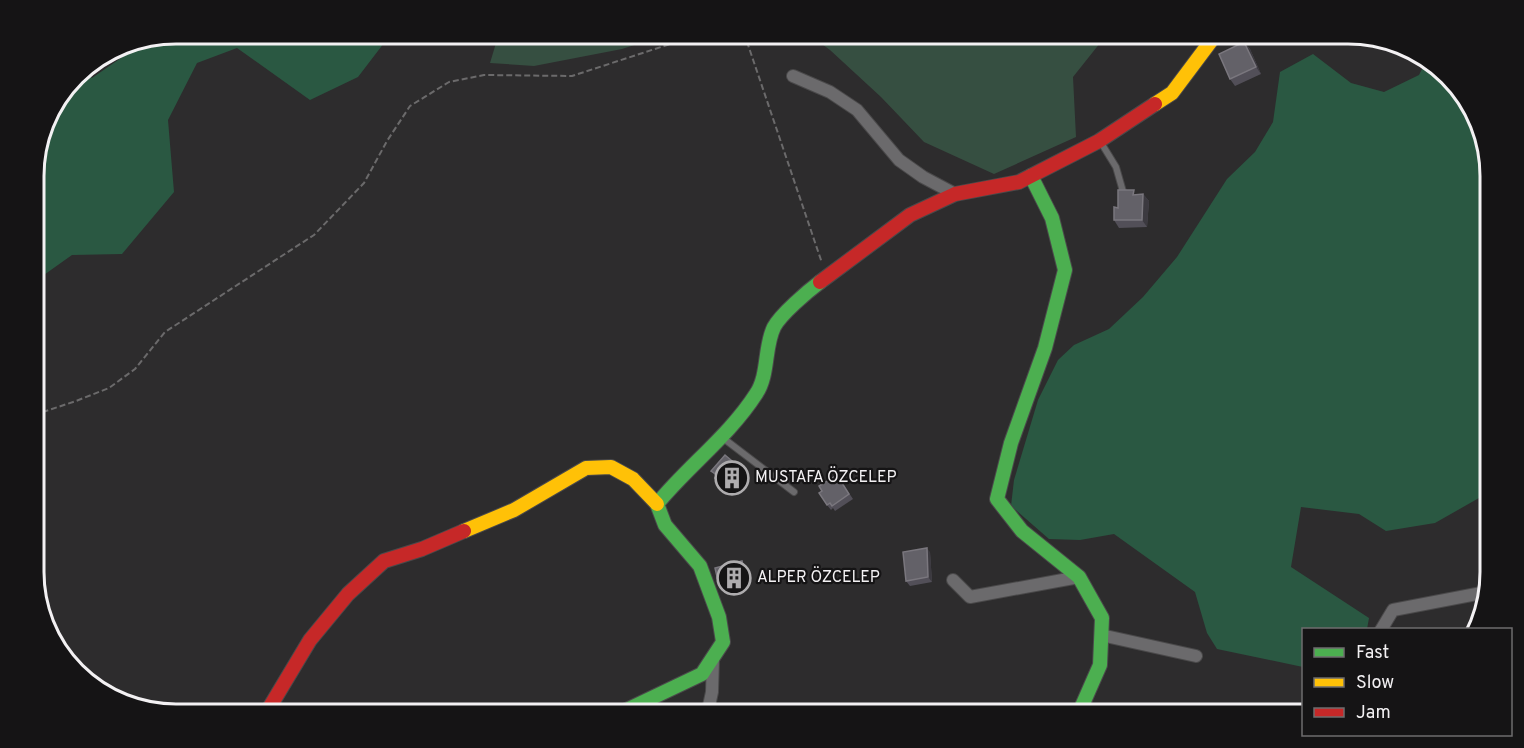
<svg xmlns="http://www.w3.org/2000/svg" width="1524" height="748" font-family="Overpass,sans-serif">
	<rect width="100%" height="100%" fill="#2d2c2d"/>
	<!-- green -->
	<path fill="#364f41" d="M499 33H671L622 49 534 66 490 63Z
		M807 33H1108L1073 77 1076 137 994 174 924 142 881 97 830 50Z"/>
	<!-- forest -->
	<path fill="#2a5842" d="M176 33H383L384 43 358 77 310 100 237 48 197 63 168 120 174 192 122 254 72 255 34 282 42 317 34 324 33 166 48 112 82 68 92 78 150 38Z
		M1313 54 1351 83 1384 92 1419 75 1426 61 1467 96 1490 157 1491 494H1486L1435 523 1386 531 1359 514 1301 507 1291 567 1369 618 1367 629 1304 630 1303 667 1217 649 1207 633 1195 592 1114 534 1080 540 1049 539 1011 506 1014 480 1038 400 1058 360 1074 345 1109 329 1143 297 1177 257 1227 179 1255 152 1273 122 1280 72Z"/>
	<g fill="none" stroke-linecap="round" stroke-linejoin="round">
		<!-- lane casing -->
		<g stroke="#4a494a" stroke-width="8">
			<path id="lane" d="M1100 141 1116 167 1124 195
				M723 438 794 492"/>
		</g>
		<!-- street casing -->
		<g stroke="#4a494a" stroke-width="14">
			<path id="street" d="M793 76 830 92 857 110 899 160 923 177 955 194
				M953 580 970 597 1079 577
				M1381 630 1393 610 1487 592
				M1101 635 1196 656
				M707 715 712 692 713 659"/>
		</g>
		<!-- fast casing -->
		<g stroke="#4a494a" stroke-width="16">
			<path id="fast" d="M1031 176 1052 218 1065 270 1045 348 1011 443 997 499 1022 531 1079 577 1102 618 1100 665 1078 715
				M616 715 702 674 723 642 719 617 700 566 665 525 657 504C688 466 729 436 756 394 769 375 764 347 774 327 781 314 808 291 820 282"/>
		</g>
		<!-- slow casing -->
		<g stroke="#4a494a" stroke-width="16">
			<path id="slow" d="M1155 104 1172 93 1217 33
				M464 531 514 510 586 468 611 467 633 479 657 504"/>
		</g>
		<!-- jam casing -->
		<g stroke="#4a494a" stroke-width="16">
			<path id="jam" d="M820 282 910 215 955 194 1019 182 1099 141 1155 104
				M265 715 310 640 348 594 384 561 422 549 464 531"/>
		</g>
		<!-- path -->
		<path stroke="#6b6a6b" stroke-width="2" stroke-dasharray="6 3" stroke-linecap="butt" d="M744 33 822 263
			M34 415 76 401 109 388 135 369 165 332 314 235 364 183 387 141 410 106 449 82 484 75 572 76 704 33"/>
		<!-- lane -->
		<use href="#lane" stroke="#6b6a6c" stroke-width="6"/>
		<!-- street -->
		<use href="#street" stroke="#6b6a6c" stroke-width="12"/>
		<!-- fast -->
		<use href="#fast" stroke="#4caf50" stroke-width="14"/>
		<!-- slow -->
		<use href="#slow" stroke="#ffc107" stroke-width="14"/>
		<!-- jam -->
		<use href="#jam" stroke="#c62828" stroke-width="14"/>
	</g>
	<!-- wall -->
	<path fill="#524f58" d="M1244 42 1250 49 1261 74 1235 86 1230 79Z
		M1137 194H1143L1149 201 1147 227 1119 228 1114 220 1118 208Z
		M711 471 748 476 734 492 731 490 729 492 718 483 715 478 716 476Z
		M837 475 853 499 835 511 833 508 831 510 827 505Z
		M930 552 932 582 910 586 906 581Z
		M745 566 749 583 723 590 719 585Z"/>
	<!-- shaded-wall -->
	<path fill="#3c3a40" d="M1244 42 1250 49 1261 74 1256 67Z
		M1143 194 1149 201 1147 227 1142 220Z
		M744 471 748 476 734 492 730 487Z
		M728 485 731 490 729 492 726 487Z
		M927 548 930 552 932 582 928 577Z
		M742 561 745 566 749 583 746 578Z"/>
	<!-- building -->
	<path fill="#636168" stroke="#7a777e" stroke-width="1.5" d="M1244 42 1256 67 1230 79 1219 54Z
		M1118 190H1134L1133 195 1143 194 1142 220H1114V207L1118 208Z
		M725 455 744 471 730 487 728 485 726 487 715 478 717 475 711 471Z
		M837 475 849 494 832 506 830 503 827 505 819 493 822 491 819 486Z
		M927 548 928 577 906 581 903 552Z
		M742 561 746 578 719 585 715 568Z"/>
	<!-- icons -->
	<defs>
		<g id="building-ring" transform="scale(1.725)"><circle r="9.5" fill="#151415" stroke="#aeacae" stroke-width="1.5"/><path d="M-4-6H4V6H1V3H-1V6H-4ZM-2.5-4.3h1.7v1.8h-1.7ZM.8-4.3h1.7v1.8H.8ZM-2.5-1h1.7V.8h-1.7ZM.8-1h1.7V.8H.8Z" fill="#aeacae"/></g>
	</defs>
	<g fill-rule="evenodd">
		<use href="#building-ring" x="732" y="478"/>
		<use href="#building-ring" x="734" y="578"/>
	</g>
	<g text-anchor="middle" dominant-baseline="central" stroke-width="4.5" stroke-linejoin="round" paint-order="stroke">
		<!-- poi labels -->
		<g font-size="16" fill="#f3f1f3" stroke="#151415" text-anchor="start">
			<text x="755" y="478">MUSTAFA ÖZCELEP</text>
			<text x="757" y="578">ALPER ÖZCELEP</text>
		</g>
	</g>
	<!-- crop -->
	<path d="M0 0H1524V748H0ZM176 44H1348A132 132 0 0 1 1480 176V572A132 132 0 0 1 1348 704H176A132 132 0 0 1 44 572V176A132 132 0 0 1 176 44Z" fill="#151415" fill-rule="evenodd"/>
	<path fill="none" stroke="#f3f1f3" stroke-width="3" d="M176 44H1348A132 132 0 0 1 1480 176V572A132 132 0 0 1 1348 704H176A132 132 0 0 1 44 572V176A132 132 0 0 1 176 44Z"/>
	<!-- legend -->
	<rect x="1302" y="628" width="210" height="108" fill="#151415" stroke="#6e6c6e" stroke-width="1.5"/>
	<rect x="1314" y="648" width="30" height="9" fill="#4caf50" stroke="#6e6c6e" stroke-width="1.5"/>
	<text x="1356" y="658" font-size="18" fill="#f3f1f3">Fast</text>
	<rect x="1314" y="678" width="30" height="9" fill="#ffc107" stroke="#6e6c6e" stroke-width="1.5"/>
	<text x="1356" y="688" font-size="18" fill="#f3f1f3">Slow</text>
	<rect x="1314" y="708" width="30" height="9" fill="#c62828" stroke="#6e6c6e" stroke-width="1.5"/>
	<text x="1356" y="718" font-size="18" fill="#f3f1f3">Jam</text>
</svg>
